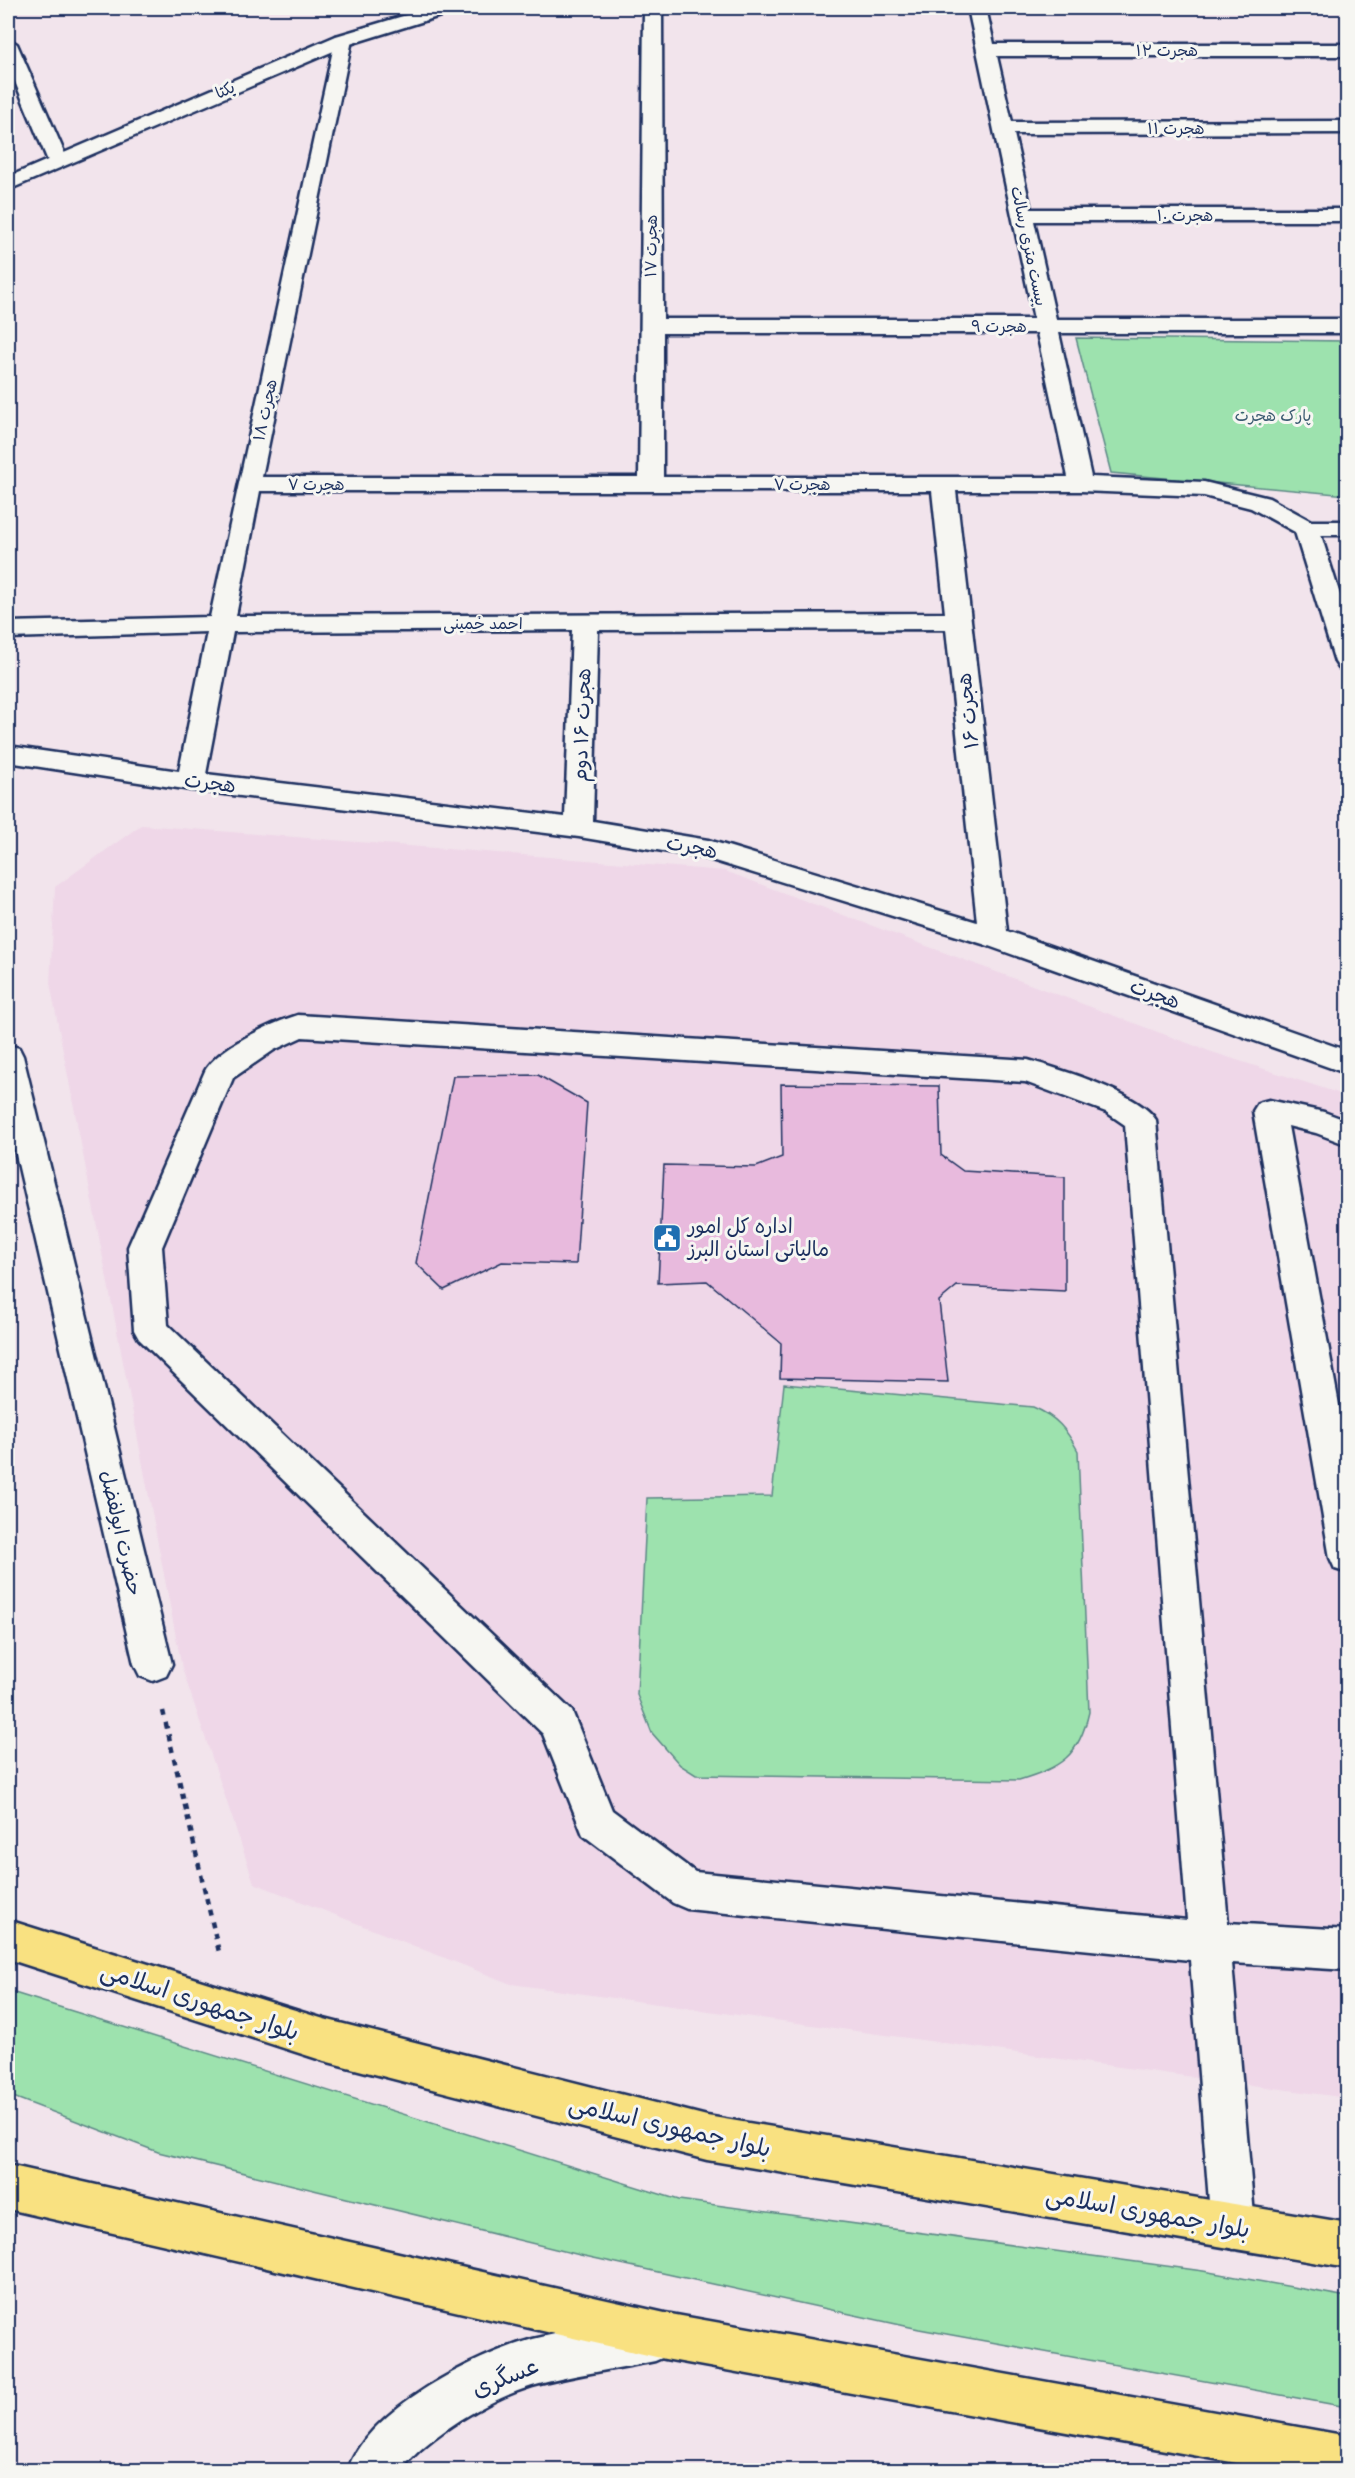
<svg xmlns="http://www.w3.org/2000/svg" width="1355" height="2478" font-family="Sriracha,'Playpen Sans Arabic',sans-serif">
	<rect width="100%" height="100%" fill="#f2e4ec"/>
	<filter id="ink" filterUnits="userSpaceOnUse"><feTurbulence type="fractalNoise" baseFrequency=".0167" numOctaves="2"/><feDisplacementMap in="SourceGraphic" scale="12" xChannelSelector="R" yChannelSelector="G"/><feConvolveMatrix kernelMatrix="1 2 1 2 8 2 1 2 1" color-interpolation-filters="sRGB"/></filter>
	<g filter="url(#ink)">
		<!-- built -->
		<path fill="#efd7e8" d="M141 825 725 871 1209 1051 1347 1096V2098L511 1984 254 1883 182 1668 50 983 55 887Z"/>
		<!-- green -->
		<path fill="#9de2ae" stroke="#5c8886" stroke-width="1.5" d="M1076 338 1347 341V495L1111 473Z
			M784 1384 1033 1407C1057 1417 1066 1429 1078 1451L1089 1712C1079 1757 1061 1767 1019 1780L696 1775 680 1765 652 1733 637 1695 647 1498 772 1496Z
			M8 1991 679 2200 1203 2271 1347 2297V2407L919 2329 580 2255 158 2152 8 2095Z"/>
		<!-- building -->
		<path fill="#e8badd" stroke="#1b2f5e" stroke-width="1.5" d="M538 1075 587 1103 576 1264 502 1262 444 1290 416 1263 453 1076Z
			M781 1084 939 1086 941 1155 963 1171 1065 1177V1291L957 1286 939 1301 948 1382 780 1378 781 1343 707 1281 658 1283 664 1165 756 1167 782 1157Z"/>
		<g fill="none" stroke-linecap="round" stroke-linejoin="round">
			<!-- lane casing -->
			<g stroke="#1b2f5e" stroke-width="5">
				<path id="lane" d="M298 1015 1028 1060C1059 1069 1140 1093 1156 1120L1228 1923 1348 1930V1970L1232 1963 1255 2227 1249 2243 1233 2249 1217 2243 1211 2227 1190 1960 687 1909 673 1903 583 1835 543 1734 139 1339 134 1330 128 1247 205 1071C218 1047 272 1023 298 1015ZM302 1037 1025 1082 1106 1112 1125 1125 1187 1920 695 1872 612 1810 572 1711 168 1325 162 1247 233 1078 274 1050Z
					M1269 1100 1324 1112 1348 1121V1145L1316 1133 1288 1126 1348 1454V1573L1335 1569 1330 1558 1253 1111 1258 1103Z"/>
			</g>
			<!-- street casing -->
			<g stroke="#1b2f5e" stroke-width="5">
				<path id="street" d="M644 8H662L663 319H1034L968 8H986L994 44H1348V56H997L1012 122 1348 121V133L1014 134 1031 209H1348V221H1034L1056 319H1348V333H1059L1091 477 1204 482 1269 498 1311 521H1348V535H1321L1348 620V670L1339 668 1335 662 1295 532 1251 508 1204 496 1081 491H956L1007 931 1348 1051V1074L983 944 705 858 579 837 191 790 8 762V746L179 771 207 632 8 638V622L210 617 336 36H350L352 40 262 477H639ZM663 333H1037L1068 477H663ZM260 491H932L945 613 236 616ZM946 629 977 922 708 840 593 821 598 630ZM572 630 565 817 206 774 233 632Z
					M8 38 17 44 68 161 65 165H51L48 161 8 65Z
					M8 1045 19 1048 23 1056 172 1664 166 1676 153 1681 140 1676 134 1664 8 1120Z"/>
			</g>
			<!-- secondary casing -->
			<g stroke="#1b2f5e" stroke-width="5">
				<path id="secondary" d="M430 8H456L453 12 350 44 8 190V177L336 36Z
					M655 2315 671 2322 678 2338 671 2354 655 2361C615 2369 572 2375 532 2386 489 2399 429 2435 401 2470H348C367 2410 475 2355 533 2339 573 2329 615 2323 655 2315Z"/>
			</g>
			<!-- primary casing -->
			<g stroke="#1b2f5e" stroke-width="5">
				<path id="primary" d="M8 1920 324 2019 707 2116 1348 2223V2268L707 2160 324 2061 8 1959Z
					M8 2165 665 2313 1348 2436V2470H1275L665 2359 8 2209Z"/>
			</g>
			<!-- path -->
			<path stroke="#1b2f5e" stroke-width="4.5" stroke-dasharray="6 6" stroke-linecap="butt" d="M163 1711 219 1952"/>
			<!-- lane -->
			<use href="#lane" fill="#f6f6f2" fill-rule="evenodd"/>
			<!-- street -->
			<use href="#street" fill="#f6f6f2" fill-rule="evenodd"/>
			<!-- secondary -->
			<use href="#secondary" fill="#f6f6f2" fill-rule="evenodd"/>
			<!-- primary -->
			<use href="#primary" fill="#f9e181" fill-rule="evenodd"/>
		</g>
	</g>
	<!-- icons -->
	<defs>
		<g id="civic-square" transform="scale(1.5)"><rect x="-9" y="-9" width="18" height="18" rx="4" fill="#1f6fb2" stroke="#f6f6f2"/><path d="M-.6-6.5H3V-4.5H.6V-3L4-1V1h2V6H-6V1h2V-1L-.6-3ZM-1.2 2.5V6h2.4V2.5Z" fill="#fff"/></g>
	</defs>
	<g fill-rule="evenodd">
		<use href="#civic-square" x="667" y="1238"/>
	</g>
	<g text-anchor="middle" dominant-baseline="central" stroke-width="6" stroke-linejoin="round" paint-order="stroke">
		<!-- far-street labels -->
		<g font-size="16" fill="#1b2f5e" stroke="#f6f6f2">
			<text x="1167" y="50">هجرت ۱۲</text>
			<text transform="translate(225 90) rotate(-23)">یکتا</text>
			<text x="1176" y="128">هجرت ۱۱</text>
			<text x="1185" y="215">هجرت ۱۰</text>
			<text transform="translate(651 246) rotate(-89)">هجرت ۱۷</text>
			<text transform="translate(1029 246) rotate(78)">بیست متری رسالت</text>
			<text x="999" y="326">هجرت ۹</text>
			<text transform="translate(265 410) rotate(-78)">هجرت ۱۸</text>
			<text x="316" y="484">هجرت ۷</text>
			<text x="802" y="484">هجرت ۷</text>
			<text x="483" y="623">احمد خمینی</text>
		</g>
		<!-- far-park labels -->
		<g font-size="16" fill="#3c5c72" stroke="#f6f6f2">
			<text x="1273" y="415">پارک هجرت</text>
		</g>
		<!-- street labels -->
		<g font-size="20" fill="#1b2f5e" stroke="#f6f6f2">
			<text transform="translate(968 711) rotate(-96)">هجرت ۱۶</text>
			<text transform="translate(582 725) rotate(-88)">هجرت ۱۶ دوم</text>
			<text transform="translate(210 783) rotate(7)">هجرت</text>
			<text transform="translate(692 847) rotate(11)">هجرت</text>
			<text transform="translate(1155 994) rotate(20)">هجرت</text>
			<text transform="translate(121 1533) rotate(77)">حضرت ابولفضل</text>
		</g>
		<!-- poi labels -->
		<g font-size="20" fill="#1b2f5e" stroke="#f6f6f2" text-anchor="start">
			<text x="688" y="1226">اداره کل امور<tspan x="688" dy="23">مالیاتی استان البرز</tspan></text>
		</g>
		<!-- near-street labels -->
		<g font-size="24" fill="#1b2f5e" stroke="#f6f6f2">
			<text transform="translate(200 2001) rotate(18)">بلوار جمهوری اسلامی</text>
			<text transform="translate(670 2126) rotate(13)">بلوار جمهوری اسلامی</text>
			<text transform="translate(1148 2212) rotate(10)">بلوار جمهوری اسلامی</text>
			<text transform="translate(505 2377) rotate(-22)">عسگری</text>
		</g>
	</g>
	<!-- margin -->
	<rect width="1355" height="2478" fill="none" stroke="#f6f6f2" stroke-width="30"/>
	<rect x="15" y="15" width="1325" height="2448" fill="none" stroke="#1b2f5e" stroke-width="2" filter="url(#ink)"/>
</svg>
